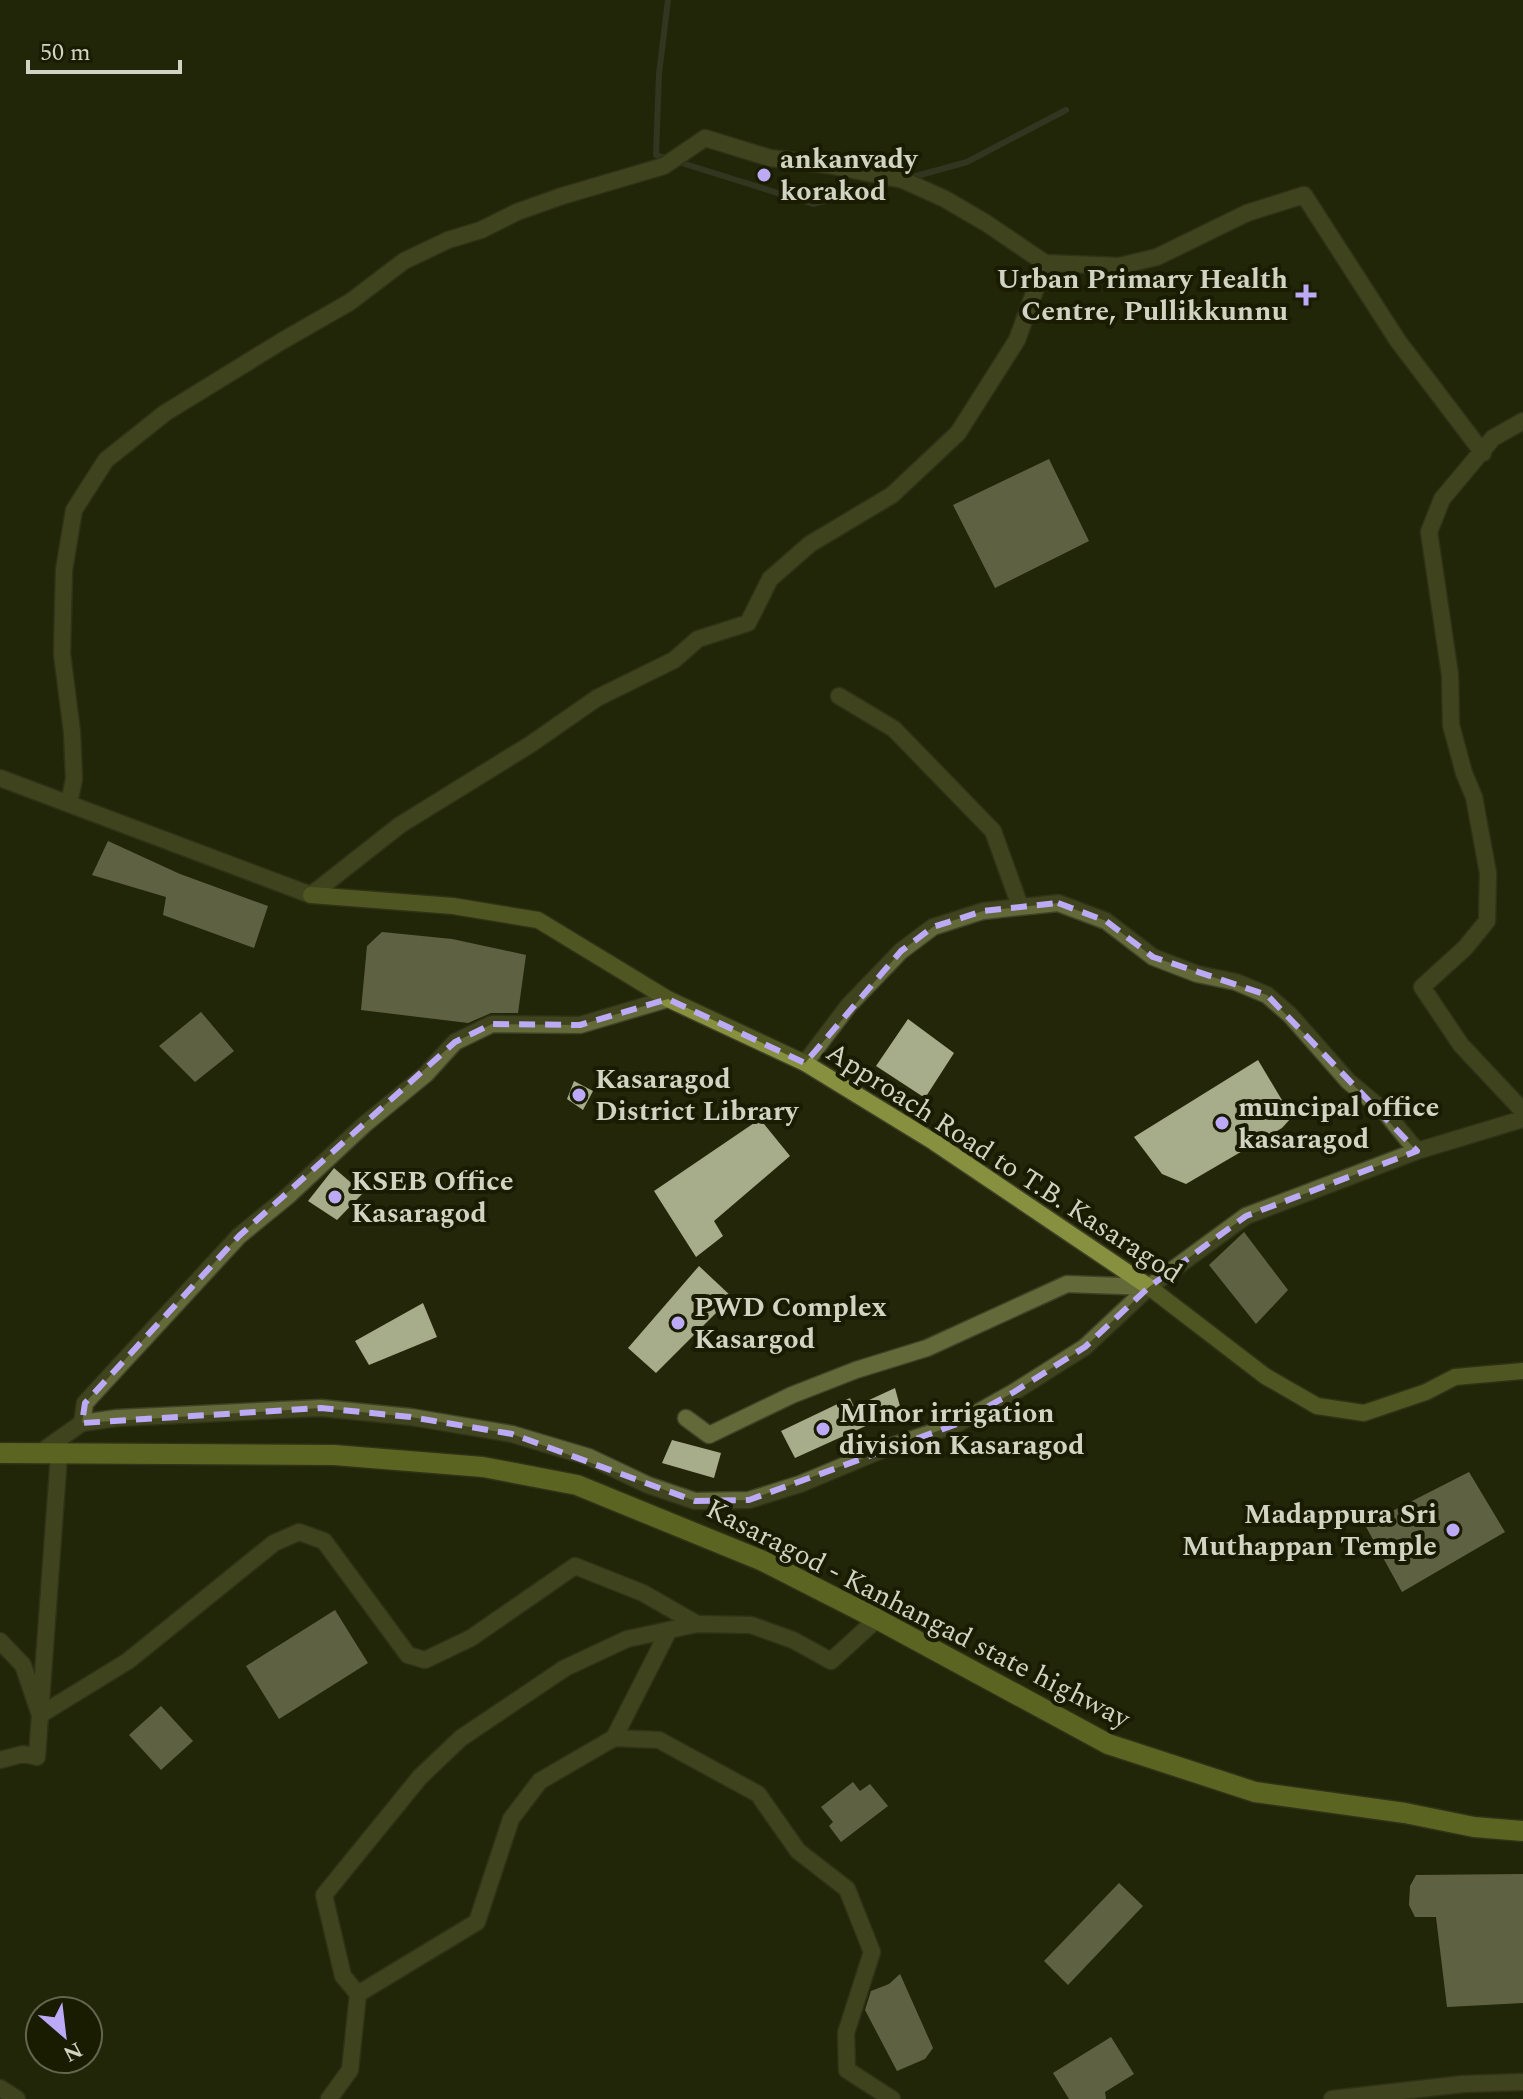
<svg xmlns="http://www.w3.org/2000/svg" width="1523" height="2099" font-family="Spectral,serif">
	<rect width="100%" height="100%" fill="#232609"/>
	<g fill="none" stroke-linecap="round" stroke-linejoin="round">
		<!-- stream -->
		<path stroke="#45473a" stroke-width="6" d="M668 0 659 74 656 155 813 204 891 183
			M909 178 967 162 1066 110"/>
	</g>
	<!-- building -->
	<path fill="#a7ac8b" d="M1049 459 1089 541 995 588 953 505Z
		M108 841 180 874 268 906 254 948 163 915 166 897 92 875Z
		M382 932 452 939 526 955 518 1013H491L468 1023 361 1010 367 946Z
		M201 1012 234 1051 195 1082 159 1046Z
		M908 1019 954 1053 925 1098 876 1066Z
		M1258 1060 1292 1117 1282 1128 1186 1184 1162 1174 1134 1137Z
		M574 1081 593 1091 583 1110 567 1099Z
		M760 1119 790 1156 714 1221 723 1236 696 1257 654 1191Z
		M334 1168 363 1193 337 1220 308 1201Z
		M1244 1232 1288 1290 1256 1324 1209 1265Z
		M699 1266 732 1297 656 1373 628 1348Z
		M423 1303 437 1337 369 1365 355 1341Z
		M895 1388 901 1410 795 1458 781 1431 850 1398 854 1407Z
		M672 1440 721 1453 714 1478 662 1463Z
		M1469 1472 1505 1532 1402 1592 1365 1525Z
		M335 1610 368 1663 279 1719 246 1666Z
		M161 1706 193 1741 161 1770 129 1735Z
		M853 1782 860 1791 870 1784 888 1806 841 1842 829 1826 833 1822 821 1807Z
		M1523 1874V2003L1447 2007 1436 1917H1415L1409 1905 1410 1886 1416 1875Z
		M1119 1883 1143 1906 1068 1985 1044 1961Z
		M900 1974 933 2048 925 2059 897 2071 865 2010 871 1991 889 1984Z
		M1111 2037 1134 2074 1105 2092 1106 2099H1069L1053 2073Z"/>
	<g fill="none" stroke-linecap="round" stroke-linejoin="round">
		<!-- minor casing -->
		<g stroke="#3f4227" stroke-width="19">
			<path id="minor" d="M839 696 894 729 993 831 1020 906
				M82 1423 85 1403 239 1236 288 1196 365 1124 426 1074 455 1042 492 1024 580 1025 668 999
				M40 1715 128 1661 274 1543 299 1532 324 1541 408 1655 425 1660 471 1638 575 1566 643 1593 697 1624
				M614 1738 669 1630"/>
		</g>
		<!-- tertiary casing -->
		<g stroke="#3f4227" stroke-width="19">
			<path id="tertiary" d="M1523 421 1493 438 1442 499 1429 532 1450 675 1451 725 1464 773 1474 797 1488 873 1487 921 1465 948 1422 987 1461 1045 1523 1111
				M0 778 311 895 400 825 531 744 597 698 674 660 698 639 748 623 770 579 810 544 892 495 958 433 1017 340 1045 263
				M69 803 74 779 72 732 62 654 64 570 74 510 106 460 165 413 282 341 350 302 404 261 448 240 481 230 517 212 562 196 664 166 705 138 770 158 828 165 903 180 945 199 986 223 1045 263 1119 266 1157 257 1247 213 1304 195 1398 341 1483 453
				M805 1063 849 1005 901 951 933 927 983 911 1058 903 1106 921 1153 957 1197 974 1236 982 1267 995 1290 1015 1348 1081 1385 1112 1417 1151
				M686 1418 709 1435 792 1395 856 1370 927 1348 1067 1284 1149 1287
				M38 1454 82 1423 117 1418 321 1408 411 1417 512 1434 589 1457 648 1485 695 1501 749 1500 800 1484 889 1447 957 1424 1014 1392 1085 1347 1149 1287 1246 1216 1417 1151 1523 1119
				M0 1641 23 1665 40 1715 37 1757 23 1754 0 1760
				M40 1715 59 1455
				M358 1994 343 1976 324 1895 420 1777 461 1738 565 1668 627 1639 697 1624 751 1625 793 1640 831 1661 877 1619
				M0 2088 17 2099
				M329 2099 350 2070 358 1994 477 1922 511 1819 540 1781 614 1738 659 1740 758 1794 798 1851 847 1889 872 1952 846 2033 847 2070 892 2099
				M1332 2099 1463 2084 1523 2082"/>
		</g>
		<!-- secondary casing -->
		<g stroke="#3f4227" stroke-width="19">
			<path id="secondary" d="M311 895 453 906 538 920 668 999 805 1063 934 1142 1149 1287 1265 1376 1317 1406 1364 1413 1426 1392 1455 1377 1523 1371"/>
		</g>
		<!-- primary casing -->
		<g stroke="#3f4227" stroke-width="23">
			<path id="primary" d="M0 1453 334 1455 483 1467 577 1485 763 1561 877 1619 1108 1744 1255 1792 1405 1813 1474 1827 1523 1831"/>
		</g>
		<!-- minor -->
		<use href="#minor" stroke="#636938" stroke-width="16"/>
		<!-- tertiary -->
		<use href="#tertiary" stroke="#636938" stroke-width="16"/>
		<!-- secondary -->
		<use href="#secondary" stroke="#87903e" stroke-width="16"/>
		<!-- primary -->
		<use href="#primary" stroke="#a3af40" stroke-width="20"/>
	</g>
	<!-- marked area -->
	<path d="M0 0H1523V2099H0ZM1058 903 1106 921 1153 957 1267 995 1417 1151 1246 1216 1149 1287 1085 1347 1014 1392 957 1424 749 1500 695 1501 512 1434 411 1417 321 1408 82 1423 85 1403 239 1236 455 1042 492 1024 580 1025 668 999 805 1063 901 951 933 927 983 911Z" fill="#232609" fill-opacity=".55" fill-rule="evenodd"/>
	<path fill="none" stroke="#bcaaf6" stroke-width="6" stroke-dasharray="16 10" stroke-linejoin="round" d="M1058 903 1106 921 1153 957 1267 995 1417 1151 1246 1216 1149 1287 1085 1347 1014 1392 957 1424 749 1500 695 1501 512 1434 411 1417 321 1408 82 1423 85 1403 239 1236 455 1042 492 1024 580 1025 668 999 805 1063 901 951 933 927 983 911Z"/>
	<!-- markers -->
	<g fill="#bcaaf6" stroke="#191c01" stroke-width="3">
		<circle cx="764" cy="175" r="8"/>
		<path d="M1302 283h8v8h8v8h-8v8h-8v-8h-8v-8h8z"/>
		<circle cx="579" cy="1095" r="8"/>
		<circle cx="1222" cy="1123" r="8"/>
		<circle cx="335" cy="1197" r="8"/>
		<circle cx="678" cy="1323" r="8"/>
		<circle cx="823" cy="1429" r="8"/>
		<circle cx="1453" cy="1530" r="8"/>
	</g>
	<g text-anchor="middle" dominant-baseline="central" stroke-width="8" stroke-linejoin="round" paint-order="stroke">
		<!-- poi labels -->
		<g font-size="28" font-weight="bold" fill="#d1d4c3" stroke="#191c01" text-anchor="start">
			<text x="780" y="159">ankanvady<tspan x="780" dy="32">korakod</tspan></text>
			<text x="1288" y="279" text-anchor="end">Urban Primary Health<tspan x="1288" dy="32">Centre, Pullikkunnu</tspan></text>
			<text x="595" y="1079">Kasaragod<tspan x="595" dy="32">District Library</tspan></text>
			<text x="1238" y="1107">muncipal office<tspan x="1238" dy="32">kasaragod</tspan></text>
			<text x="351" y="1181">KSEB Office<tspan x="351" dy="32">Kasaragod</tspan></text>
			<text x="694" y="1307">PWD Complex<tspan x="694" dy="32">Kasargod</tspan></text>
			<text x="839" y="1413">MInor irrigation<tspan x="839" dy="32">division Kasaragod</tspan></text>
			<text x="1437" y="1514" text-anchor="end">Madappura Sri<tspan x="1437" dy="32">Muthappan Temple</tspan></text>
		</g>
		<!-- street labels -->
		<g font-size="28" fill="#d1d4c3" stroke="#191c01">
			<text transform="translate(1004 1163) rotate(33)">Approach Road to T.B. Kasaragod</text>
			<text transform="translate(918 1614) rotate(27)">Kasaragod - Kanhangad state highway</text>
		</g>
	</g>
	<!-- north arrow -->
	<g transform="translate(64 2035) rotate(152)"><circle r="38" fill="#191c01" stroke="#63664f" stroke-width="2"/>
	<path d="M0-6L14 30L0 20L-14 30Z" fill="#bcaaf6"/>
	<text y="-12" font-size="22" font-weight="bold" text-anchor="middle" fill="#d1d4c3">N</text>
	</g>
	<!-- scale -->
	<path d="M28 60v12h152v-12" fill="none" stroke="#d1d4c3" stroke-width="4"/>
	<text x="40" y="60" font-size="24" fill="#d1d4c3" stroke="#191c01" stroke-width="6" paint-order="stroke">50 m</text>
</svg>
